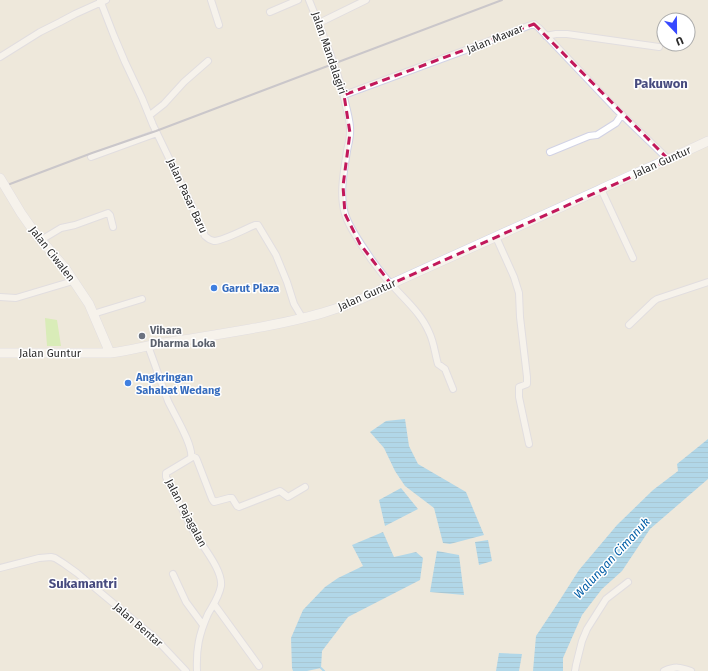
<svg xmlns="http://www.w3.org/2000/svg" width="708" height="671" font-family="'Fira Sans',sans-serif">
	<defs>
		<pattern id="water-rules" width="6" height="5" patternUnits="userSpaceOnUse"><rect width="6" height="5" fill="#66c3f9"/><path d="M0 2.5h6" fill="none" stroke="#549fca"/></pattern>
	</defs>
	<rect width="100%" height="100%" fill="#eee8db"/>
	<!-- pitch -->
	<path fill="#bef18e" d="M45 318 57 320 61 346H47Z"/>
	<!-- water -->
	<path fill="url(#water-rules)" d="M405 419 409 446 418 464 466 492 484 535 450 544 443 543 434 508 405 486 395 471 384 448 370 432 386 421Z
		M708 439V479L650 529 622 571 602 589 582 615 563 658V671H533L536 636 556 606 579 570 617 525 653 490 678 471 677 464Z
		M401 488 418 509 385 526 379 500Z
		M383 532 394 557 416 552 423 558 420 580 348 617 322 651 321 668 307 671H293L292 668 291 638 303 610 325 587 338 578 363 566 352 545Z
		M488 540 492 561 479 565 475 542Z
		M437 551 459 555 464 595 430 592Z
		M499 653 522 654 519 671H496Z"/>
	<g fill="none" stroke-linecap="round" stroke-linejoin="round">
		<!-- stream -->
		<path stroke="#66c3f9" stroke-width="2" d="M321 668 324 671"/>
		<!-- street casing -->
		<g stroke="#d1d2e5" stroke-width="8">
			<path id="street" d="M100 0 114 36 125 62 142 98 153 125 192 206 205 236C208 239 210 240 214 241 223 241 245 229 255 225H258L276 255 287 282 294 304 303 319
				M211 0 219 25
				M309 0C323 35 338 69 346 106 348 115 351 124 350 133 350 139 348 145 347 151 344 171 339 194 345 214 350 230 362 245 371 259 378 268 384 277 392 285 405 300 421 313 429 332 434 342 435 354 438 364L445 369 453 389
				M270 12 298 0
				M319 23 366 0
				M546 36 556 34H567L659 47
				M0 57 40 32 60 22 75 14 106 0
				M344 95 463 51 528 26 534 24 539 28 615 108 669 160
				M150 115 164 104 184 82 208 61
				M550 152 589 136 597 135 616 123 622 114
				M91 157 157 133
				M601 189 633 258
				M496 237 514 277 519 293 520 317 527 377V384L519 387V397L529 444
				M41 240 61 228 75 225 108 213 110 215 113 227
				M0 297 16 298 73 281
				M93 314 142 299
				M629 325 654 301 657 299 708 282
				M148 346C155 364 161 383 168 401 174 414 194 446 191 458L166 473V477C176 495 184 514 194 532 202 546 223 570 221 586 219 597 213 605 208 614 199 634 196 649 197 671
				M192 456 196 458 197 460 212 499 214 502 229 498H232L237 506 239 507 280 491 288 497 305 487
				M0 568 39 558 51 557 55 558 63 563 77 573 154 637 186 671
				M173 574 186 602 203 625
				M214 604 259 666
				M575 671 576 665 582 641 587 629 606 599 628 582
				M664 671C675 666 680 667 691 671"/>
		</g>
		<!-- secondary casing -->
		<g stroke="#d1d2e5" stroke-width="10">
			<path id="secondary" d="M0 178 21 213 35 233 65 268 89 304 110 353
				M0 353H110C128 351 145 346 163 343 192 339 221 334 250 329 300 320 347 310 391 284 461 253 530 221 599 190 636 173 672 158 708 141"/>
		</g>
		<!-- street -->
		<use href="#street" stroke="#fff" stroke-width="6"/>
		<!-- secondary -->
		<use href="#secondary" stroke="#fff" stroke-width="9"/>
		<!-- rail -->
		<path stroke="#9e9fb7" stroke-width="2" d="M10 184 92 153 156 131 502 0"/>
	</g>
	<!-- marked area -->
	<path d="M0 0H708V671H0ZM534 24 669 160 391 284 360 244 345 214 343 186 350 133 344 95Z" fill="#eee8db" fill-opacity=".55" fill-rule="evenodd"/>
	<path fill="none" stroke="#c2185b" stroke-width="3" stroke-dasharray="8 5" stroke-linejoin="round" d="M534 24 669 160 391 284 360 244 345 214 343 186 350 133 344 95Z"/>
	<!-- markers -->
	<g fill="#3f7fe0" stroke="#fff" stroke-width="1.5">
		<circle cx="214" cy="288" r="4"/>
		<circle cx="128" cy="383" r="4"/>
	</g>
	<circle fill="#6b7280" stroke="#fff" stroke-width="1.5" cx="142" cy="336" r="4"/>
	<g text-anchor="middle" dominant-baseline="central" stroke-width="3" stroke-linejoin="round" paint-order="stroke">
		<!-- street labels -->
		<g font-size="11" fill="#2b2b2b" stroke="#fff">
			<text transform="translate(495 39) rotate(-22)">Jalan Mawar</text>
			<text transform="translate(329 53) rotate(71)">Jalan Mandalagiri</text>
			<text transform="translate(662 162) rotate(-24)">Jalan Guntur</text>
			<text transform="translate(187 196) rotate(65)">Jalan Pasar Baru</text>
			<text transform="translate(52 254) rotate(52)">Jalan Ciwalen</text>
			<text transform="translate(367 295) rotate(-24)">Jalan Guntur</text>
			<text x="50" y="353">Jalan Guntur</text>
			<text transform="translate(186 513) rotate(62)">Jalan Pajagalan</text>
			<text transform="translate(138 625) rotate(41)">Jalan Bentar</text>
		</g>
		<!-- shop labels -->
		<g font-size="11" font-weight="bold" fill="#366cbe" stroke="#fff" text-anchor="start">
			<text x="222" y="288">Garut Plaza</text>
			<text x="136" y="377">Angkringan<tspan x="136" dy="13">Sahabat Wedang</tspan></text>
		</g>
		<!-- worship labels -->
		<g font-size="11" font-weight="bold" fill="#5b616d" stroke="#fff" text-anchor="start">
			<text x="150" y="330">Vihara<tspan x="150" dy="13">Dharma Loka</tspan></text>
		</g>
		<!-- water labels -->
		<g font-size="12" font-style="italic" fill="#025ea7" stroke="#fff">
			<text transform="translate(612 558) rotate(-47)">Walungan Cimanuk</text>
		</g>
		<!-- quarter labels -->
		<g font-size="13" font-weight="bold" fill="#474b7f" stroke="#fff">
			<text x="661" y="83">Pakuwon</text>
			<text x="83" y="583">Sukamantri</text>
		</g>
	</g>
	<!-- north arrow -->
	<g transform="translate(676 32) rotate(158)"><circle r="19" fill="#ffffff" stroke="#aaaaaa"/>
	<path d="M0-3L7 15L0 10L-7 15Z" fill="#3749ff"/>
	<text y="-6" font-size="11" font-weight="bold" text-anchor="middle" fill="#2b2b2b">U</text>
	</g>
</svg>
